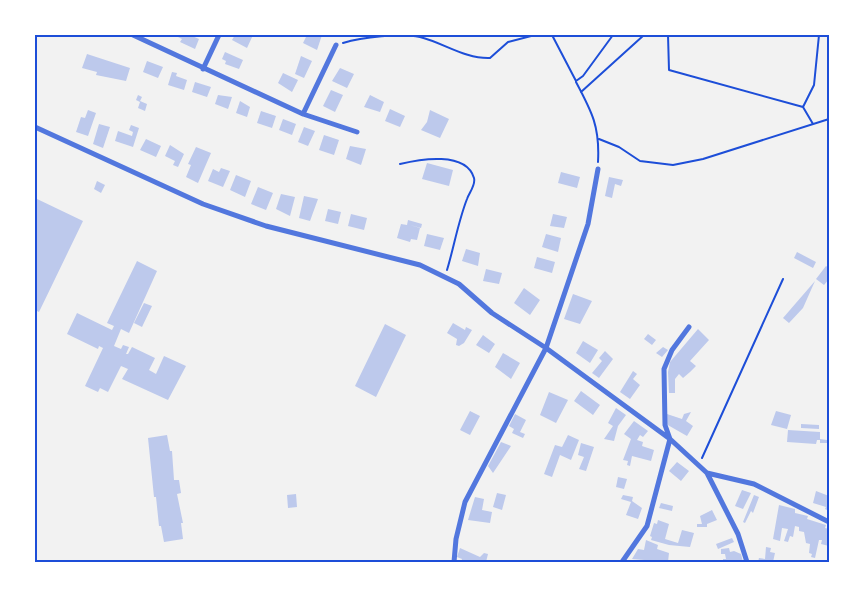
<svg xmlns="http://www.w3.org/2000/svg" width="864" height="597" font-family="'PT Sans Narrow',sans-serif">
	<rect width="100%" height="100%" fill="#f2f2f2"/>
	<!-- building -->
	<path fill="#bdc9ec" d="M178 35H190L199 39 195 49 180 42 182 39 178 37Z
		M235 35H253L247 48 232 40Z
		M307 35H322L317 50 303 43Z
		M225 52 243 60 239 69 225 64 226 61 222 59Z
		M87 54 130 68 126 81 96 75 97 72 82 68Z
		M301 56 312 61 304 78 295 74Z
		M147 61 163 67 158 78 143 72Z
		M340 68 354 74 347 88 332 81Z
		M172 72 177 73 176 76 187 80 184 90 168 85Z
		M283 73 298 80 292 92 278 83Z
		M195 82 211 87 207 97 192 92Z
		M331 90 343 95 335 112 323 106Z
		M138 95 142 97 140 101 147 104 145 111 138 108 140 102 136 100Z
		M218 95 232 97 228 109 215 104Z
		M370 95 384 102 380 112 364 107Z
		M240 101 250 107 247 117 236 113Z
		M390 109 405 116 400 127 385 121Z
		M88 110 96 113 88 136 76 132 81 117 85 118Z
		M430 110 449 119 440 138 421 130 427 122Z
		M261 111 276 116 272 128 257 123Z
		M283 119 296 124 292 135 279 130Z
		M99 124 110 127 103 148 93 144Z
		M131 125 139 128 133 147 115 141 118 131 132 136 133 132 129 130Z
		M304 127 315 131 308 146 298 142Z
		M324 135 339 140 334 155 319 150Z
		M146 139 161 146 156 157 140 150Z
		M170 145 184 154 178 167 173 165 175 161 165 156Z
		M350 146 366 149 361 165 346 159Z
		M196 147 211 153 198 183 186 177 191 165 188 164Z
		M427 163 453 170 449 186 422 179Z
		M221 168 230 171 223 187 208 181 213 169 219 172Z
		M561 172 580 177 577 188 558 183Z
		M236 175 251 181 245 197 230 190Z
		M609 177 623 180 621 186 615 184 612 198 605 196Z
		M97 181 105 185 101 193 94 189Z
		M258 187 273 193 266 210 251 204Z
		M281 194 295 197 290 216 276 209Z
		M304 196 318 199 310 221 299 218Z
		M35 198 83 221 39 312 35 310Z
		M328 209 341 212 338 224 325 221Z
		M351 214 367 218 364 230 348 226Z
		M553 214 567 217 564 228 550 226Z
		M408 220 422 224 421 228 410 225 420 228 417 240 411 239 410 242 397 238 401 224 407 225Z
		M427 234 444 238 440 250 424 246Z
		M546 234 561 238 558 252 542 247Z
		M466 249 480 253 478 266 462 261Z
		M797 252 816 262 813 268 794 258Z
		M537 257 555 262 552 273 534 268Z
		M137 261 157 271 129 333 121 329 114 346 121 349 123 345 129 347 126 354H128L132 347 155 358 149 370 156 374 164 356 186 366 168 400 122 379 128 369 121 366 108 392 100 388 98 392 85 386 103 348 99 346 98 349 67 334 77 313 112 330 114 326 107 323Z
		M826 266 829 268V279L824 285 816 279Z
		M486 269 502 273 499 284 483 281Z
		M815 281 803 308 789 323 783 318Z
		M524 288 540 300 530 315 514 303Z
		M573 294 592 301 580 324 564 319Z
		M144 303 152 306 142 327 134 323Z
		M453 323 465 330 466 327 472 330 464 343 459 346 456 345 457 339 447 333Z
		M385 324 406 335 376 397 355 386Z
		M698 329 709 340 690 361 696 366 690 372 683 378 679 374 675 379V393H669L668 372 670 362Z
		M648 334 656 340 652 345 644 339Z
		M483 335 495 344 489 353 476 345Z
		M583 341 598 350 590 363 576 353Z
		M663 347 668 350 662 357 656 353Z
		M605 351 613 359 599 378 592 373 602 361 599 358Z
		M503 353 520 363 511 379 495 367Z
		M633 371 637 374 633 379 640 385 630 399 620 392Z
		M581 391 600 405 593 415 574 401Z
		M549 392 568 400 556 423 540 415Z
		M616 408 626 415 618 426 614 441 604 439 613 426 608 423Z
		M470 411 480 416 470 435 460 430Z
		M776 411 791 415 787 429 771 425Z
		M691 412 686 421 693 426 687 436 666 424 667 414 682 419 684 414Z
		M515 414 526 420 520 432 525 434 523 438 512 433 514 429 509 426Z
		M634 421 648 431 643 437 640 435 637 440 643 442 642 446 654 450 651 461 632 456 630 466 627 465 628 461 623 460 631 439 624 434Z
		M801 424 819 425V429L801 428Z
		M788 430 820 432V439L827 440V443H820V440H817L816 444 787 442Z
		M167 435 170 451H172L174 480H179L181 493 177 494 183 523H181L183 539 164 542 161 526H159L156 497H154L148 438Z
		M568 435 579 440 571 460 560 455 552 477 544 474 555 445 562 447Z
		M501 442 511 446 493 473 488 466Z
		M581 443 594 447 586 471 579 469 584 457 578 455Z
		M677 462 689 471 681 481 669 471Z
		M618 477 627 479 624 489 616 487Z
		M742 490 751 493 743 509 735 506Z
		M816 491 829 496V511L825 509 826 507 813 503Z
		M497 493 506 495 502 510 493 507Z
		M296 494 297 507 288 508 287 495Z
		M623 495 633 497 632 501 642 508 638 519 626 515 631 502 621 499Z
		M754 495 759 497 753 513 751 511 745 523 743 522Z
		M475 497 484 499 482 510 492 512 490 523 468 520Z
		M661 503 673 506 672 511 659 508Z
		M779 505 795 509V513L808 516 807 519 826 525 825 528 829 529V546L821 544 822 540H819L815 558 811 557 812 554 809 553 810 544 806 543 804 532 799 531V527L795 526 793 537 790 536 788 542 784 541 788 529 782 528 780 541 773 539Z
		M712 510 717 520 707 524V527H697V524H702L700 516Z
		M658 520 669 524 665 539 678 543 682 530 694 533 690 547 669 545 651 540 652 537 650 536 654 523 657 524Z
		M732 538 734 542 718 549 716 544Z
		M646 540 658 545 657 549 669 553 668 562 632 559 638 549 644 550Z
		M766 547 771 548 770 552 775 553 773 562H758L759 558 765 559Z
		M460 548 480 557 484 553 488 554 486 562H461L462 559 457 557Z
		M729 548 730 552 734 551 741 554 743 562H723V559H726L725 554H721V549Z"/>
	<g fill="none" stroke-linecap="round" stroke-linejoin="round">
		<!-- path -->
		<path stroke="#1d4ed8" stroke-width="2" d="M552 35 576 81 583 76 613 35
			M668 35 669 70 803 107
			M343 43C362 37 401 33 420 37 444 43 465 59 490 58L508 42 535 35
			M576 82C592 112 600 127 598 162
			M581 92 644 35
			M813 124 803 107 814 85 819 35
			M599 139 619 147 640 161 673 165 703 159 829 119
			M400 164C420 159 466 151 474 178 476 185 469 193 467 199 458 222 454 247 447 270
			M702 458 783 279"/>
		<!-- minor -->
		<path stroke="#5277de" stroke-width="5" d="M133 35 303 114 357 132
			M203 69 219 35
			M303 114 336 45
			M35 127 203 204 266 226 420 265 459 284 492 313 546 348 670 439 707 473 738 534 747 562
			M707 473 754 484 829 522
			M454 562 456 539 465 502 546 348 588 224 598 169
			M622 562 647 526 670 439 665 425 664 369 672 350 689 327"/>
	</g>
	<!-- border -->
	<rect width="864" height="597" fill="none" stroke="#ffffff" stroke-width="72"/>
	<rect x="36" y="36" width="792" height="525" fill="none" stroke="#1d4ed8" stroke-width="2"/>
</svg>
